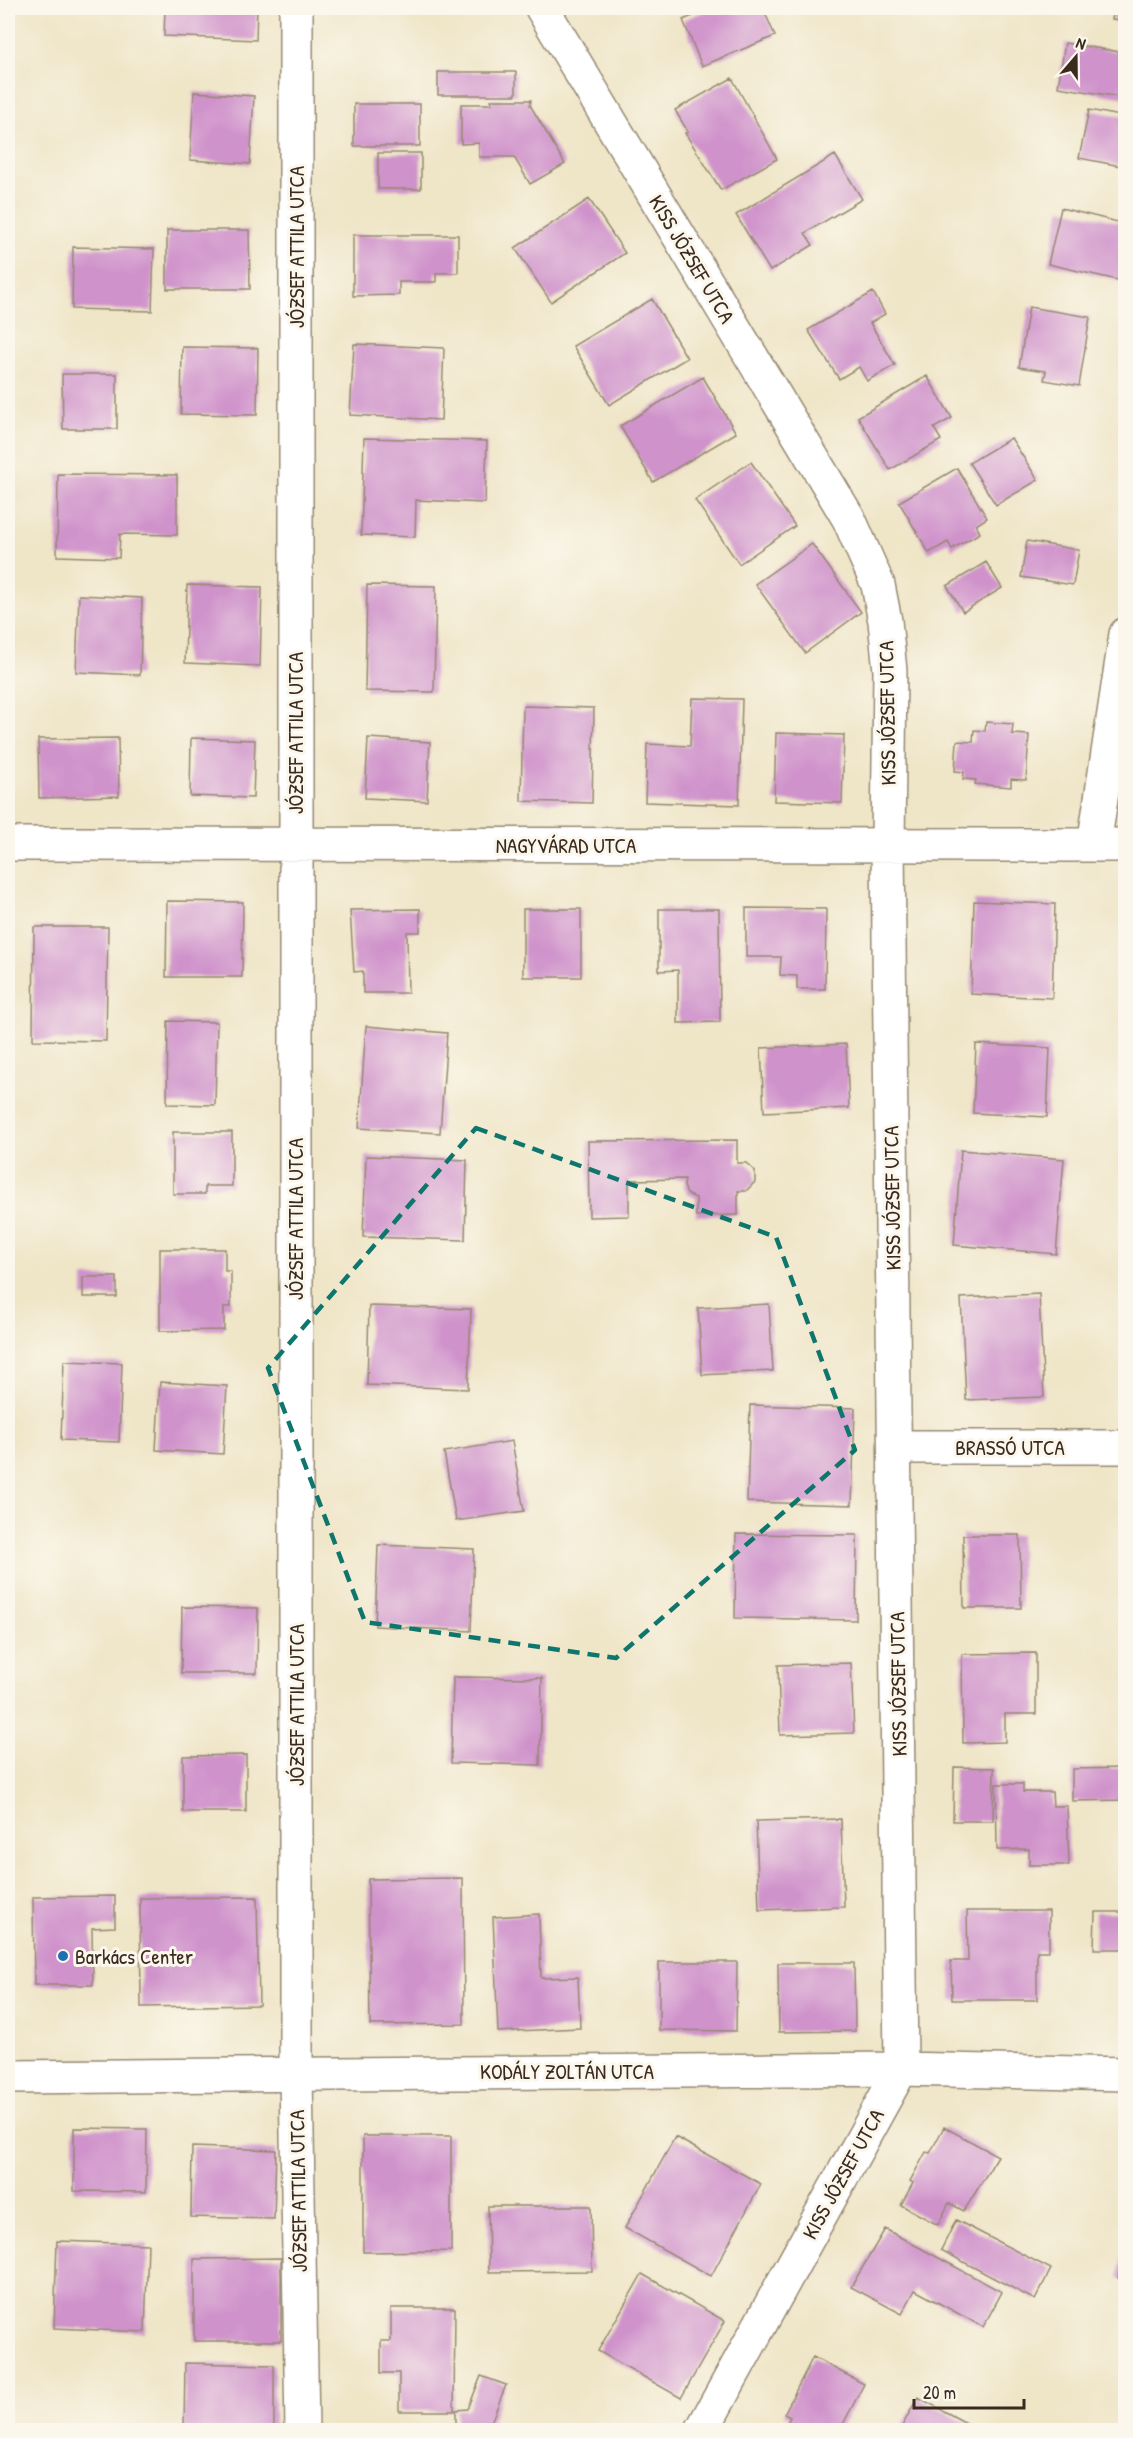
<svg xmlns="http://www.w3.org/2000/svg" width="1133" height="2438" font-family="'Patrick Hand',sans-serif">
	<rect width="100%" height="100%" fill="#fbf7ec"/>
	<filter id="ink" filterUnits="userSpaceOnUse"><feTurbulence type="fractalNoise" baseFrequency=".0167" numOctaves="2"/><feDisplacementMap in="SourceGraphic" scale="12" xChannelSelector="R" yChannelSelector="G"/><feConvolveMatrix kernelMatrix="1 2 1 2 8 2 1 2 1" color-interpolation-filters="sRGB"/></filter>
	<filter id="wash" filterUnits="userSpaceOnUse"><feTurbulence type="fractalNoise" baseFrequency=".008" numOctaves="4" result="noise"/><feDisplacementMap in="SourceGraphic" scale="24" xChannelSelector="R" yChannelSelector="G"/><feGaussianBlur stdDeviation="1.35" result="paint"/><feColorMatrix in="noise" values="0 0 0 0 0 0 0 0 0 0 0 0 0 0 0 0 0 1.4 0 .05"/><feComposite in="paint" operator="in"/></filter>
	<g filter="url(#wash)">
		<rect width="100%" height="100%" fill="#efe5c7"/>
		<g id="blocks">
			<!-- building -->
			<path fill="#cf92cb" d="M165 8H257L256 40 164 36Z
				M712 8H763L775 36 702 66 683 20Z
				M1114 8H1126V21L1112 19Z
				M1065 43 1126 53V98L1058 87Z
				M438 72H516V95H438Z
				M732 78 777 159 721 190 685 133 688 132 675 110Z
				M194 92 254 96 250 164 190 160Z
				M491 100H531L530 105 565 164 530 184 514 157H479V143L461 144V104H492Z
				M354 104H420V146H354Z
				M1089 110 1126 117V167L1079 158Z
				M378 153H421V189H378Z
				M835 155 862 199 805 233 813 245 770 271 736 215Z
				M589 199 625 253 551 302 515 248Z
				M1061 208 1126 224V282L1048 264Z
				M167 230H249L250 289H167Z
				M353 235H458V273H436V282H399V295L353 296Z
				M73 247 154 249 152 311 72 309Z
				M873 292 885 314 870 323 895 365 867 381 859 367 839 379 808 330Z
				M652 299 687 358 609 405 573 346Z
				M1029 307 1090 317 1079 386 1044 380 1046 371 1019 367Z
				M354 344 444 348 441 420 350 415Z
				M182 347 258 348 257 415 181 414Z
				M62 374H117V429H63Z
				M927 376 952 418 934 428 941 440 890 470 858 417Z
				M703 377 736 433 653 482 620 426Z
				M364 438 487 441 485 503 416 500 415 537 361 535Z
				M1011 438 1038 480 996 505 969 463Z
				M751 462 795 526 739 564 695 500Z
				M957 468 987 518 976 525 980 533 952 549 948 542 929 553 899 502Z
				M58 474 177 475V535L120 534 119 558 57 556Z
				M1027 541 1079 550 1073 585 1021 577Z
				M812 544 861 612 805 653 755 584Z
				M986 562 1002 588 963 612 947 586Z
				M187 585 262 587 260 666 185 663Z
				M367 585 436 586 434 692 365 691Z
				M79 595 142 598 140 675 76 672Z
				M692 698 742 699 739 805 645 802 647 744 690 746Z
				M523 706 594 708 592 803 521 801Z
				M986 722 1013 724 1012 734 1029 735 1026 780 1011 779V787L975 784 976 780 963 779 964 772 955 771 957 741 973 742 974 730 985 731Z
				M776 733 844 735 842 803 774 801Z
				M118 738 119 796 39 798 38 739Z
				M191 738 255 740 253 798 190 796Z
				M368 738 430 742 427 801 365 798Z
				M167 901 243 902 242 977H166Z
				M974 901 1055 904 1052 998 971 994Z
				M746 908 826 909 825 989H797V976L780 975 781 957H746Z
				M420 909V932H407L408 993H363V971L354 972 350 910Z
				M523 909H581V977H523Z
				M659 909H719L720 1022 678 1023V970L659 971Z
				M34 927H108L106 1041 33 1040Z
				M168 1021 217 1022 215 1105 167 1104Z
				M366 1026 447 1033 440 1133 359 1128Z
				M846 1044 849 1108 764 1112 761 1048Z
				M976 1044 1050 1048 1047 1117 973 1113Z
				M173 1132H232V1186H205V1194H173Z
				M737 1140V1163H746L755 1171V1182L746 1191H738V1215L696 1216V1198L687 1194 684 1186 685 1179 629 1180V1216L589 1217 588 1141Z
				M961 1150 1064 1159 1056 1254 954 1245Z
				M366 1156 467 1160 465 1240 363 1237Z
				M160 1249H225V1271H231V1307H224V1330L160 1331Z
				M83 1277H117V1297H83Z
				M1039 1294 1044 1397 966 1400 961 1298Z
				M769 1304 773 1371 702 1375 698 1308Z
				M369 1306 471 1309 468 1389 367 1385Z
				M64 1361 122 1363 119 1442 61 1440Z
				M160 1382 227 1386 223 1454 156 1450Z
				M750 1405 855 1408 852 1505 747 1502Z
				M512 1441 524 1511 456 1521 444 1452Z
				M736 1534 857 1535 856 1620 735 1618Z
				M963 1535H1020L1021 1608H964Z
				M378 1545 474 1549 471 1631 375 1626Z
				M182 1607 258 1608 257 1673H181Z
				M1036 1653V1714H1005V1742L963 1743 962 1654Z
				M851 1663 854 1733 780 1735 778 1665Z
				M453 1677 542 1678 540 1765 451 1763Z
				M246 1755V1812H183V1756Z
				M954 1767 994 1768 993 1821H953Z
				M1125 1768 1126 1800 1072 1801V1769Z
				M996 1784H1023V1792H1052L1053 1806H1067L1069 1865H1029V1849L997 1850Z
				M841 1819 844 1907 759 1910 756 1821Z
				M463 1878 464 2024 370 2025 368 1879Z
				M115 1896V1927L92 1928 93 1985H34L33 1897Z
				M257 1897 259 2005 141 2007 140 1898Z
				M967 1911H1049V1951H1037V2000H952L951 1961H968Z
				M1095 1912H1126V1949H1094Z
				M539 1914 541 1978 578 1977 580 2028 498 2032 493 1917Z
				M659 1962H737L736 2031 659 2030Z
				M778 1963H854L855 2031 779 2032Z
				M944 2127 998 2156 964 2211 949 2203 938 2225 901 2205 913 2183 910 2181 926 2152 930 2153Z
				M74 2128 147 2129 146 2192 74 2191Z
				M363 2136H451V2251L363 2252Z
				M675 2137 761 2184 711 2276 625 2228Z
				M192 2147 276 2150 274 2219 191 2217Z
				M488 2206H591L592 2271 489 2272Z
				M956 2220 1051 2269 1035 2300 941 2250Z
				M885 2229 1002 2292 983 2327 915 2290 902 2314 851 2287Z
				M1124 2236H1126V2280L1118 2278Z
				M57 2241 148 2244 145 2332 54 2328Z
				M281 2258V2341H194V2259Z
				M642 2274 725 2321 681 2398 598 2351Z
				M391 2308H455L454 2411H399V2373H381V2341H391Z
				M813 2357 864 2384 840 2430H783L790 2417 784 2414Z
				M185 2363 274 2365V2430H184Z
				M481 2376 506 2385 488 2430H456V2410L468 2409Z
				M918 2397 979 2430H900Z"/>
		</g>
	</g>
	<g filter="url(#ink)">
		<use href="#blocks" fill-opacity="0" stroke="#958872" stroke-width="1.5"/>
		<g fill="none" stroke-linecap="round" stroke-linejoin="round">
			<!-- street casing -->
			<g stroke="#958872" stroke-width="36">
				<path id="street" d="M296 8V2074L302 2430
					M542 8 849 519 878 585 885 621 890 671 888 845 901 2069 702 2430
					M8 844 1126 845
					M1094 845 1126 634
					M895 1447H1126
					M8 2077 901 2069 1126 2074"/>
			</g>
			<!-- street -->
			<use href="#street" stroke="#fff" stroke-width="33"/>
		</g>
	</g>
	<!-- marked area -->
	<path fill="none" stroke="#0f766e" stroke-width="4.5" stroke-dasharray="12 8" stroke-linejoin="round" d="M476 1128 776 1237 855 1450 616 1658 365 1622 268 1368Z"/>
	<!-- markers -->
	<circle fill="#1f6fb2" stroke="#fbf7ec" stroke-width="2" cx="63" cy="1956" r="6"/>
	<g text-anchor="middle" dominant-baseline="central" stroke-width="6" stroke-linejoin="round" paint-order="stroke">
		<!-- street labels -->
		<g font-size="21" fill="#3b2a1e" stroke="#fbf7ec">
			<text transform="translate(296 247) rotate(-90)">JÓZSEF ATTILA UTCA</text>
			<text transform="translate(692 259) rotate(59)">KISS JÓZSEF UTCA</text>
			<text transform="translate(887 713) rotate(-91)">KISS JÓZSEF UTCA</text>
			<text transform="translate(295 733) rotate(-90)">JÓZSEF ATTILA UTCA</text>
			<text x="566" y="845">NAGYVÁRAD UTCA</text>
			<text transform="translate(892 1198) rotate(-91)">KISS JÓZSEF UTCA</text>
			<text transform="translate(295 1219) rotate(-90)">JÓZSEF ATTILA UTCA</text>
			<text x="1010" y="1447">BRASSÓ UTCA</text>
			<text transform="translate(898 1684) rotate(-91)">KISS JÓZSEF UTCA</text>
			<text transform="translate(296 1705) rotate(-90)">JÓZSEF ATTILA UTCA</text>
			<text x="567" y="2071">KODÁLY ZOLTÁN UTCA</text>
			<text transform="translate(843 2174) rotate(-61)">KISS JÓZSEF UTCA</text>
			<text transform="translate(298 2191) rotate(-91)">JÓZSEF ATTILA UTCA</text>
		</g>
		<!-- poi labels -->
		<g font-size="21" fill="#3b2a1e" stroke="#fbf7ec" text-anchor="start">
			<text x="75" y="1956">Barkács Center</text>
		</g>
	</g>
	<!-- margin -->
	<rect width="1133" height="2438" fill="none" stroke="#fbf7ec" stroke-width="30"/>
	<!-- north arrow -->
	<g transform="translate(1076 57) rotate(20)" stroke="#fbf7ec" stroke-width="4.5" paint-order="stroke">
	<path d="M0-4.5L10 22L0 15L-10 22Z" fill="#3b2a1e"/>
	<text y="-9" font-size="16" font-weight="bold" text-anchor="middle" fill="#3b2a1e">N</text>
	</g>
	<!-- scale -->
	<path d="M914 2399v9h110v-9" fill="none" stroke="#3b2a1e" stroke-width="3"/>
	<text x="923" y="2399" font-size="18" fill="#3b2a1e" stroke="#fbf7ec" stroke-width="4.5" paint-order="stroke">20 m</text>
</svg>
